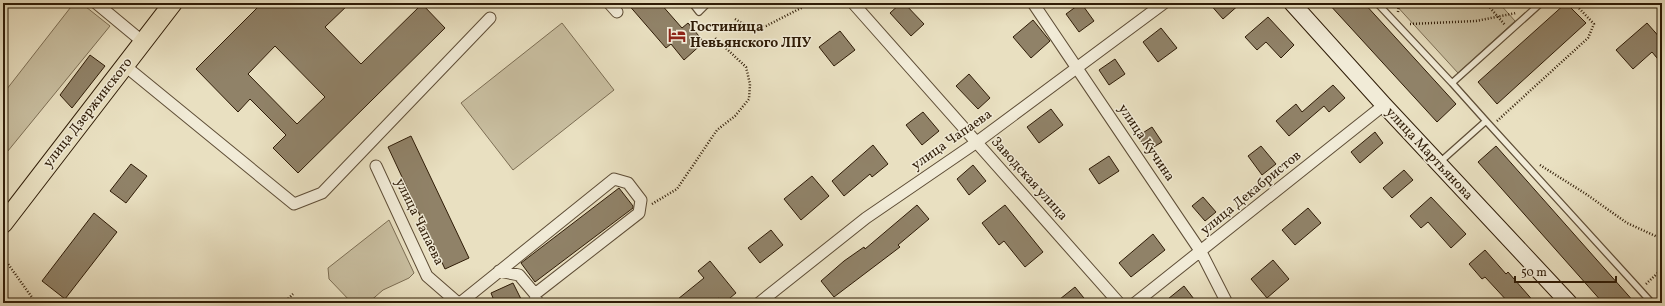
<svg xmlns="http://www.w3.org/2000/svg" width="1665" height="306" font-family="Vollkorn,serif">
	<rect width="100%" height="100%" fill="#e9e0c1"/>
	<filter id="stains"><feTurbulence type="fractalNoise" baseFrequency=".005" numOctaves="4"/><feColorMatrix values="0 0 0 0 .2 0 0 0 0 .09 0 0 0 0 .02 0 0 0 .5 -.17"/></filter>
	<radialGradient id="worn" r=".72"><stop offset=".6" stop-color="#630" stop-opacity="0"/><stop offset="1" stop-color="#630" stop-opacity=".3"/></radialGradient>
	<!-- green -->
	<path fill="#c9bfa1" stroke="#7c6e54" d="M74 3H81L110 26 3 157V94Z
		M1394 3H1499L1515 21 1458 73Z
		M562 23 614 90 513 170 461 103Z
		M389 220 414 273 409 278 383 290 368 303H352L329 279 328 268Z"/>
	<!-- building -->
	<path fill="#908268" stroke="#2f1c07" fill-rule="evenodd" d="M262 3H350L325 27 361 64 422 4 445 28 298 173 273 148 286 135 250 99 238 112 196 69ZM275 46 325 97 297 124 248 74Z
		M627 3H660L682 28 688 23 704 42 684 60 671 44 666 48Z
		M901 3H904L924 24 911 36 890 13Z
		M1081 3 1094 21 1079 32 1066 14Z
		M1209 3H1241L1223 19Z
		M1328 3H1364L1456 104 1437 122Z
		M1566 3 1586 23 1497 104 1478 82Z
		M1268 17 1294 45 1281 58 1266 42 1257 50 1245 37Z
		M1033 20 1050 41 1031 58 1013 37Z
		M1647 23 1662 40V64L1652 52 1633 69 1616 50Z
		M1161 28 1177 48 1158 62 1143 42Z
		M840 31 855 50 834 66 819 47Z
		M90 55 105 66 72 108 60 95Z
		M1115 59 1125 74 1109 85 1099 70Z
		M969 74 990 98 978 109 956 86Z
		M1333 85 1345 98 1329 112 1324 106 1289 136 1276 121 1296 104 1302 112Z
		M1051 109 1063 125 1039 143 1027 127Z
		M923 112 939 131 922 145 906 125Z
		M1152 127 1162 142 1147 151 1138 136Z
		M1375 132 1383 143 1360 163 1351 152Z
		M411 136 469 258 445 269 388 147Z
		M873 145 888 164 872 177 870 174 844 196 832 181Z
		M1261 146 1276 164 1262 175 1248 156Z
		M1496 146 1635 303H1603L1478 162Z
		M1109 156 1119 171 1099 184 1089 169Z
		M131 164 147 176 126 203 110 191Z
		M973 165 986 181 969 195 957 179Z
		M1404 170 1413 180 1392 198 1383 188Z
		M812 176 829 196 801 220 784 199Z
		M619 188 633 206V208L535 282 521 263Z
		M1203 197 1216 212 1205 221 1192 206Z
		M1431 197 1466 234 1451 248 1428 222 1421 228 1410 216Z
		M917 205 929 219 898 245 900 247 834 297 821 281 844 261 864 247 865 249Z
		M1005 205 1043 252 1025 267 1004 241 999 245 982 223Z
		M1308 208 1321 223 1295 245 1282 230Z
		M94 213 117 232 65 299 42 281Z
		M771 230 783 245 760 263 748 248Z
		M1153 234 1165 250 1131 277 1119 263Z
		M1485 250 1506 274 1508 272 1535 303H1509L1485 277 1482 279 1469 264Z
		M1273 260 1289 279 1267 298 1251 279Z
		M710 261 736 293 724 303 719 298 712 303H673L704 278 698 271Z
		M513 283 523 303H495L491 293Z
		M1184 286 1197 303H1163Z
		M1075 287 1088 303H1055Z"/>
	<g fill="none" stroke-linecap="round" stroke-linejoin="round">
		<!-- service casing -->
		<g stroke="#5e4d36" stroke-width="8">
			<path id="service" d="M692 3 699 12 708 3
				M1377 3 1452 83 1541 3
				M1486 121 1652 303
				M1440 162 1486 121 1452 83"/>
		</g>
		<!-- minor casing -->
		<g stroke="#5e4d36" stroke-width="13">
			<path id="minor" d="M96 3 143 42
				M609 3 617 12
				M853 3 1119 303
				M1033 3 1201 252 1227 303
				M124 65 294 204 322 193 490 18
				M376 166 427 276 458 303
				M499 271 519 275 535 294 537 303
				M460 303 614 179 628 183 641 200 639 213 535 294
				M759 303 866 218 977 142 1164 3
				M1135 303 1384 105"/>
		</g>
		<!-- secondary casing -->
		<g stroke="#2f1c07" stroke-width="18">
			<path id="secondary" d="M1292 3 1384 105 1569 303"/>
		</g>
		<!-- primary casing -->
		<g stroke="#2f1c07" stroke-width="20">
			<path id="primary" d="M3 224 173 3"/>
		</g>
		<!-- path -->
		<path stroke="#2f1c07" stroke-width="2.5" stroke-dasharray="1 2" stroke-linecap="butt" d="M1486 3 1505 25
			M1398 12 1399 3
			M735 19 749 27 766 26 805 6 823 3 836 5 840 3
			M1410 24 1476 21 1516 13
			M1497 121 1588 38 1594 24 1574 3
			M1540 165 1586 194 1627 223 1662 239
			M652 204 677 189 717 130 735 116 749 99 750 84 746 67 714 37
			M3 257 36 303
			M1646 284 1662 269
			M284 303 293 294"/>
		<!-- service -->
		<use href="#service" stroke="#f1ebd7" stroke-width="5.5"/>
		<!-- minor -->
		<use href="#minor" stroke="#f1ebd7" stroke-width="11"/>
		<!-- secondary -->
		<use href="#secondary" stroke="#f1ebd7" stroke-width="16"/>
		<!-- primary -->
		<use href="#primary" stroke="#e9e0c1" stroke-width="18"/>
	</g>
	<!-- icons -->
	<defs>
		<g id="hotel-bare" transform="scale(1.38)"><path d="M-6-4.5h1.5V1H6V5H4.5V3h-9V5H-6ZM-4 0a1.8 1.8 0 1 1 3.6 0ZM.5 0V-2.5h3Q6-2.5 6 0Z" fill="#8f2418" stroke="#f1ebd7" stroke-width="2.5" paint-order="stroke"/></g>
	</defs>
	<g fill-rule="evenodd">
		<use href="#hotel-bare" x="677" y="35"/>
	</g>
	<g text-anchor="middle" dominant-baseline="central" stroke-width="3" stroke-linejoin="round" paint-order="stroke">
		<!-- poi labels -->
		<g font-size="14" font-weight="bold" fill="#2f1c07" stroke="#f1ebd7" text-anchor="start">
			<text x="690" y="27">Гостиница<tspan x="690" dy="16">Невьянского ЛПУ</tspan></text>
		</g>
		<!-- street labels -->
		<g font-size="14" fill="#2f1c07" stroke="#f1ebd7">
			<text transform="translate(88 113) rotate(-52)">улица Дзержинского</text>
			<text transform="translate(952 140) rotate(-35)">улица Чапаева</text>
			<text transform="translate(1146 143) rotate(56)">улица Кучина</text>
			<text transform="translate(1429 154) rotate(47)">улица Мартьянова</text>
			<text transform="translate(1029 179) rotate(48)">Заводская улица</text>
			<text transform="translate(1251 193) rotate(-39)">улица Декабристов</text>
			<text transform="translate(419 222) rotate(64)">улица Чапаева</text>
		</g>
	</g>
	<!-- margin -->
	<rect width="1665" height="306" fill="none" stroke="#e9e0c1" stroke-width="16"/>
	<rect x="4" y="4" width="1657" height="298" fill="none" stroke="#2f1c07" stroke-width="2"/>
	<rect x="8" y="8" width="1649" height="290" fill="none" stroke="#2f1c07"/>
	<!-- scale -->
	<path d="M1515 276v6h101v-6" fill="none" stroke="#2f1c07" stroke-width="2"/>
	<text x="1521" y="276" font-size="12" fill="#2f1c07" stroke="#f1ebd7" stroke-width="3" paint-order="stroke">50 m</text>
	<rect width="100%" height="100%" filter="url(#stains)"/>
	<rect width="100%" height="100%" fill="url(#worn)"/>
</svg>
